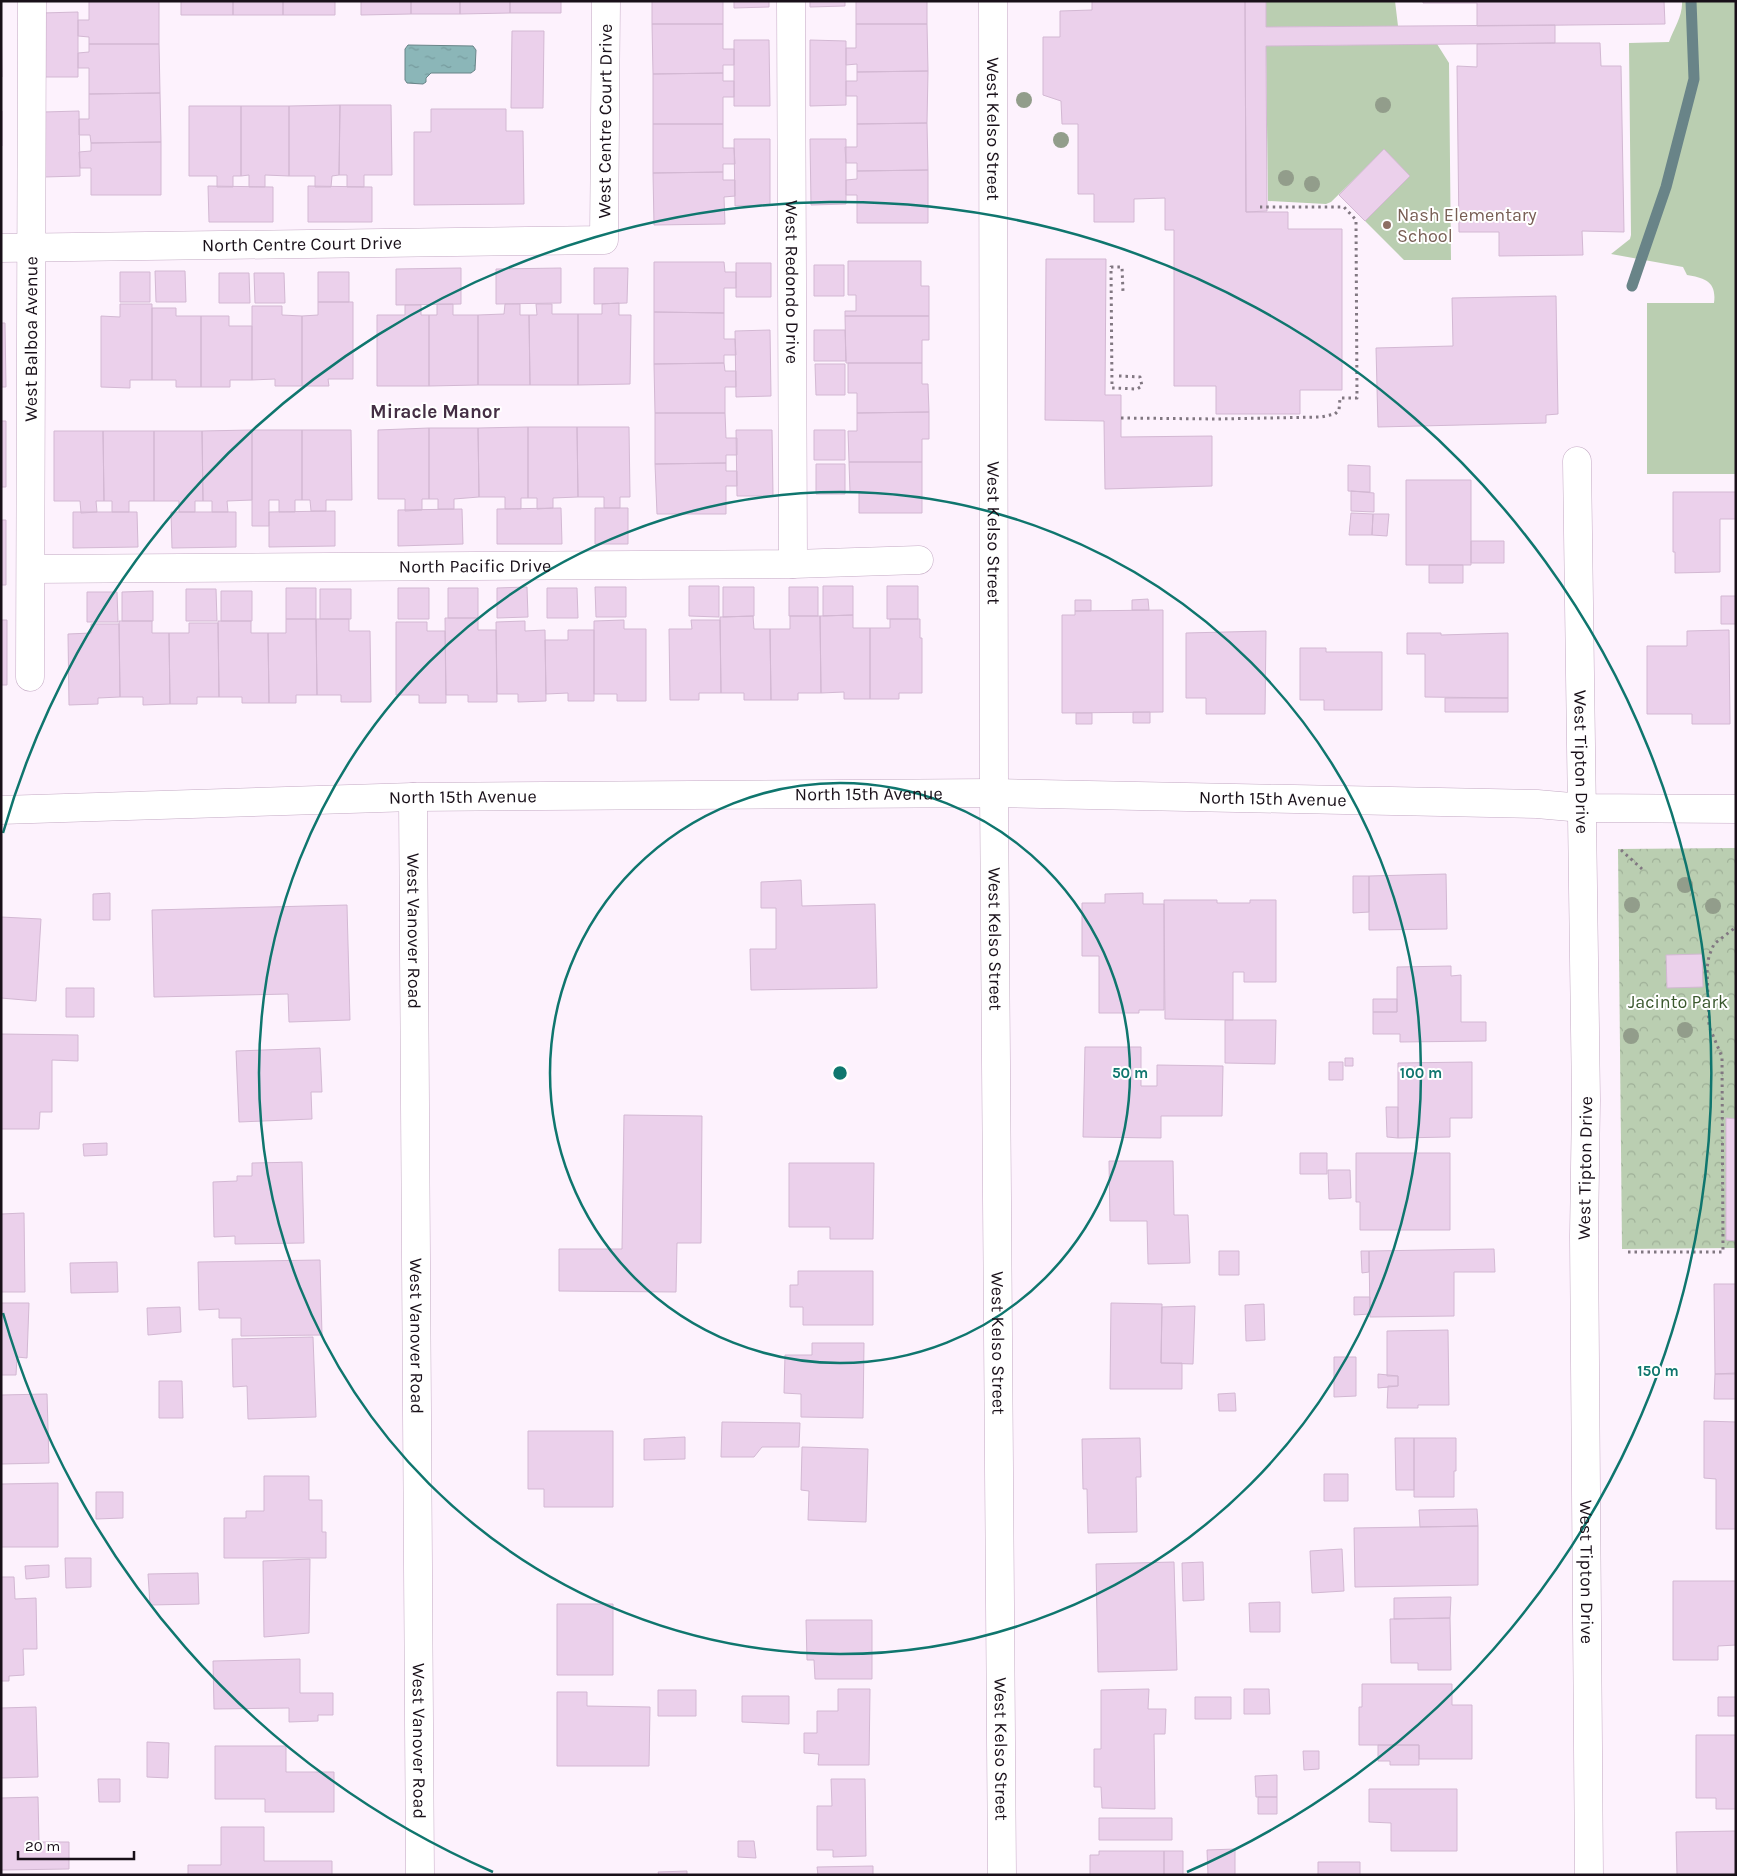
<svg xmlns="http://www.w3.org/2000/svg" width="1737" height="1876" font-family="Karla,sans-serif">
	<defs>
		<pattern id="park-crowns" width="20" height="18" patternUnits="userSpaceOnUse" patternTransform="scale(1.25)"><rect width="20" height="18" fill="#baceb1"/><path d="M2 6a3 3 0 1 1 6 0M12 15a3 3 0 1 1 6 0" fill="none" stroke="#9fb098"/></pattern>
		<pattern id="water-ripples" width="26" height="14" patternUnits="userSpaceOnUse" patternTransform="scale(1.25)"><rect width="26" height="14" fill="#8bb6b8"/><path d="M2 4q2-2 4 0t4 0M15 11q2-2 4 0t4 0" fill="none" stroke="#779b9e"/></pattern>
	</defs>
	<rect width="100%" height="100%" fill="#fdf2fd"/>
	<!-- grass -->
	<path fill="#baceb1" d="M1266 1H1395L1398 26 1266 27Z
		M1682 1H1736V474H1647V303H1714C1717 281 1704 278 1687 275L1683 267 1611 254 1630 239 1631 235 1629 43 1669 42C1674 28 1683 16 1682 1Z
		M1437 44 1449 63 1451 260H1404L1365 221 1410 176 1384 150 1331 202 1326 204 1268 201 1266 46Z"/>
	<!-- park -->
	<path fill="url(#park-crowns)" d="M1736 848V1248L1622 1249 1618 849Z"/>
	<!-- water -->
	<path fill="url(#water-ripples)" stroke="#698488" d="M408 45 473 46 476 50 475 70 471 73H431L426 78V82L423 84 407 83 405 80V49Z"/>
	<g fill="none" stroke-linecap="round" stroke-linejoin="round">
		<!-- stream -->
		<path stroke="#698488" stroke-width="11" d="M1632 286 1666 187 1694 79 1691 1"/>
	</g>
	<!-- building -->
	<path fill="#ebd0eb" stroke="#d3b8d3" d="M89 1H159V44H89V37L78 36V20H89Z
		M181 1H233V15H181Z
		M233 1H283V15H233Z
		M283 1H335V15H283Z
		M361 1H411V14L361 15Z
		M411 1H460V14H411Z
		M460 1H510V13L460 14Z
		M510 1H561V13H510Z
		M652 1H723V24H652Z
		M734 1H769V7L734 8Z
		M810 1H845V6L810 7Z
		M856 1H927V24H856Z
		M1092 1H1245L1246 212H1288V229H1342V390H1300V414H1216V386H1174V230H1165V198L1134 199V222H1094V194H1078V124H1062L1061 101 1043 95V37H1060V11L1092 10Z
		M1245 1H1266V27L1555 25V43L1266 46 1267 211 1246 212Z
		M1423 1H1664L1665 24 1477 26V3H1423Z
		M78 12V77H43L42 13Z
		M1 13 2 77H1Z
		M652 24H723V49H734V65H723V73L653 74Z
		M856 24H927L928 71 857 72V64L846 65V48H856Z
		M512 31H544L543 108H511Z
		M734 40H769L770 106H734Z
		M810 40 846 41V105L810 106Z
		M1555 43H1600L1601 66H1621L1624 232 1582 231 1583 255 1499 256V232H1459L1457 66 1477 67V44Z
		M89 44H159L160 93 89 94V68H78V53L89 52Z
		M928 71 927 123 857 124V96H846V81H857V72Z
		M723 73V81H734V97H723V124H653V74Z
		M160 93 161 142 91 143 90 135H79V119H89V94Z
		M340 105H391L392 175H364V187H347V175H339Z
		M340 105 339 175 332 176 331 187H315V176H289V106Z
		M189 106H241V176H233V187H217V176H189Z
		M241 106H289V176L265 175V187H249V175L241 176Z
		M431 109H506V131H523L524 204 414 205V132H431Z
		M1 111H2V146H1Z
		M79 111 80 176 44 177V112Z
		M927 123 928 170 857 171V163H846L845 147H857V124Z
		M653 124H723V148H734L735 164H723V172L653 173Z
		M734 139H770V205L735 206Z
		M810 139H846V204L811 205Z
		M161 142V195H91V168H80L79 152 91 151V143Z
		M1384 149 1410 176 1365 221 1339 195Z
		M928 170V223H857V195H846V180L857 179V171Z
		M723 172V180H735V196L724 197 725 224 654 225 653 173Z
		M208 186 273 187V222H209Z
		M308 186 372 187V222H308Z
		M1046 259H1106L1105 395H1121V437L1212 436V486L1105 489 1104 421 1045 420Z
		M848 261H921V286H929V316H845V311H856V295H848Z
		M654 262H724L725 272H736V288H724V313L654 312Z
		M736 263H771V297H736Z
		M814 265H844V296H814Z
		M461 268V304L396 305V269Z
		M561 268V303L496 304V269Z
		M594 268H628L627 303 594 304Z
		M155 271H185L186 302H156Z
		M120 272H150V302H120Z
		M318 272H349V302H318Z
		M219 273H249L250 303H219Z
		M254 273H284L285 303H255Z
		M1556 296 1558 414 1546 415V423L1378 427 1376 348 1453 346 1452 298Z
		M318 302H353V379H328L329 386H302V316L318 315Z
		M619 303V315H631L630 384 578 385V314H602V304Z
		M120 304H152V380H130V388L101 387V316L120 317Z
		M437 304H453V315H478V385L429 386V315H437Z
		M505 304H520V315H529L530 385H478V315L504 314Z
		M536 304H552V314H578V385H530L529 315H537Z
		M405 305H421V315H429V386H377V315H405Z
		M252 306H282V315L302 316V386H275V379L252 380Z
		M152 308H176V316H201V387H176V380H152Z
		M654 312 724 313V339H735L736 355H724V363L654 364Z
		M201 316H229V326H252V380H230V387H201Z
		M845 316H929V340H922V363H846Z
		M1 323H5L6 387H1Z
		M770 330 771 396 736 397 735 331Z
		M814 330H845L846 361H814Z
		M724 363 725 371H736V387H725V413H655L654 364Z
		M848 363H922V384H928L929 412 857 413V393H848Z
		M815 364H845V395H816Z
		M929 412V439H922V462H849L848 431H857V413Z
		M655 413H725L726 438H737V455H726V463L655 464Z
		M1 421H6V487H1Z
		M528 427H577L578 497 553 498V508L537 509V498H528Z
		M528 427V498H521V509H505V497H479L478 428Z
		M577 427H629L630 497H620V508H604V497H578Z
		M429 428H478L479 497 454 499V509H438V499H429Z
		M429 428V499H422V510L405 511V499H378V430Z
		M252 430V500L227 501 228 512H212V501H203L202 431Z
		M252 430H302V500H295V512H279V500H269V526H252Z
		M302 430H351L352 500H326V511H311L310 500H302Z
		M736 430H772L773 496H737Z
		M814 430H845V460H814Z
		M54 431H103L104 501H96L97 512 81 513 80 501H54Z
		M103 431H154V501H129V512H112V501H104Z
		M154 431H202L203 501H195V512H179V501H154Z
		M849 462H922V513H859V492H850Z
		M726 463V471H737V486H726V514H657L655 464Z
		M816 464H845V494H816Z
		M1348 465 1370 466V492L1348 491Z
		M1406 480H1471V565H1406Z
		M1351 491 1374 493V512L1351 511Z
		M1673 492H1736V519H1720V572L1675 573V552H1673Z
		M561 508 562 544H497V509Z
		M595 508H628V544H595Z
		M462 509 463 544 398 546V510Z
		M335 511V546L269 547V512Z
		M73 512H137L138 547 73 548Z
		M171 512H236V547L172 548Z
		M1351 513 1373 514 1372 535H1349Z
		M1373 514H1389L1387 536 1372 535Z
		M1 520H6V585H1Z
		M1471 541H1504V563H1471Z
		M1429 565H1463V583H1429Z
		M689 586H719V617L689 616Z
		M823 586H853V615L823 616Z
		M887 586H918V619H887Z
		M527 587 528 617 497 618V588Z
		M595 587H626V617H596Z
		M723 587H754V616L723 617Z
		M789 587H818V616H789Z
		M286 588H316V619H286Z
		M398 588H429V619H398Z
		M448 588H478V618H448Z
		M547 588H577L578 618H547Z
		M186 589H216L217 621H186Z
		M320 589H351V619H320Z
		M153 591V621H122V592Z
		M221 591H252V621H221Z
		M87 592H117L118 622H87Z
		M1721 596H1736V624H1721Z
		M1148 599 1149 610H1132V600Z
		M1075 600H1091V611H1075Z
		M1163 610V712L1062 713V615H1075V611Z
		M853 615V628H870V699H844V692L821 693 820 616Z
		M753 616 754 629H770L771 700H744V693H721L720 617Z
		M790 616H820L821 693H798V700H771L770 629H790Z
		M445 618H478V630H496L497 702H468V695H446Z
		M286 619H316L317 695H296V703H269L268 633H286Z
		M316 619H349V631H370L371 702H341V695H317Z
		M890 619H920V638H922V693H899V699H870V628H890Z
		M1 620H7V685H1Z
		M624 620V629H646V701H617V694H594V621Z
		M691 620H720L721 693H699V700H670L669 629H692Z
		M119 621H152V633H169L170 704 143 705V697H120Z
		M218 621H251V633H268L269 703H242V697H219Z
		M525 621V631L545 630 546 701 518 702V694H497L496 622Z
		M396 622H427V631H445L446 703H419V695H396Z
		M189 623H218L219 697H197V704H170L169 633H189Z
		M91 624H119L120 697 98 698V704L69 705 68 634 91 633Z
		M568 630H594V701H568V693L546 694 545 640H568Z
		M1729 630 1730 724H1692V714H1647V646H1687V631Z
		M1266 631 1265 714H1206V698H1186V633Z
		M1407 633H1441V635L1508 633V698L1425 697V654H1407Z
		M1300 648H1326V652H1382V710H1324V700H1300Z
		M1445 698H1508V712H1445Z
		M1133 712H1150V723H1133Z
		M1076 713H1092V724H1076Z
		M1446 874 1447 929 1369 930V876Z
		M1353 876H1369V912L1353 913Z
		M801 880 802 906 875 904 877 988 751 990 750 949H776V908H761V882Z
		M110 893V920H93V894Z
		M1143 893V904H1164V1010H1139V1013H1099V956H1082V903H1105V894Z
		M1164 900H1217V903H1250V900H1276V982H1244V972H1233V1020L1165 1019Z
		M347 905 350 1020 289 1022 288 994 154 997 152 910Z
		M1 917 41 919 36 1001 1 998Z
		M1702 954 1703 987 1667 988 1666 955Z
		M1451 966V976L1461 975V1022H1486V1041L1400 1042V1034H1373V1012H1397V967Z
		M66 988H94V1017H66Z
		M1373 999H1397V1012H1373Z
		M1225 1020H1276L1275 1064 1225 1063Z
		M1 1034 78 1035V1061L52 1060V1112H40L39 1129H1Z
		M1085 1047H1141V1086H1157V1065L1223 1066 1222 1116H1161V1138L1083 1137Z
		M320 1048 322 1092H311L312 1119 239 1122 236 1051Z
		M1345 1058H1353V1066H1345Z
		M1329 1062H1343V1080H1329Z
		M1472 1062V1118H1450V1137L1398 1138V1063Z
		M1386 1107H1398V1138L1387 1137Z
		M624 1115 702 1116 701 1243H677L676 1292 559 1291V1249H622Z
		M1726 1118 1736 1119V1241L1726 1240Z
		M107 1143V1155L84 1156 83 1144Z
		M1300 1153H1327V1174H1300Z
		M1356 1153H1450V1230H1360V1202H1356Z
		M1109 1161H1173L1174 1215H1188L1190 1263 1148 1264 1147 1221H1110Z
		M302 1162 304 1243 235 1244V1236L214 1237 213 1182 237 1181V1176H252V1163Z
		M789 1163H874L873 1239H830V1227H789Z
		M1328 1170H1350L1351 1198 1329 1199Z
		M24 1213 25 1292H1V1214Z
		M1494 1249 1495 1272H1454V1316L1370 1317 1369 1251Z
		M1219 1251H1239V1275H1219Z
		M1361 1251H1369V1272L1362 1273Z
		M320 1260 322 1335 241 1336V1318H219V1309L199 1310 198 1262Z
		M117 1262 118 1292 71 1293 70 1263Z
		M798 1271H873V1325H803V1307H790V1285H798Z
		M1714 1284H1736V1374H1715Z
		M1354 1297H1370V1314L1354 1315Z
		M1 1303H29L27 1358 17 1357 16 1375H1Z
		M1111 1303 1162 1304 1161 1363H1182V1389H1110Z
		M1264 1304 1265 1340 1246 1341 1245 1305Z
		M1195 1306 1193 1364 1161 1363 1162 1307Z
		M180 1307 181 1332 148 1335 147 1308Z
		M1448 1330 1449 1405H1418V1408H1387L1388 1386H1398V1376H1387V1331Z
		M313 1337 316 1417 248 1419 247 1386 233 1387 232 1339Z
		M812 1343H864L863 1418 801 1417V1394L784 1393 785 1355H812Z
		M1334 1357H1356V1396L1334 1397Z
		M1736 1373V1399H1714L1715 1374Z
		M1378 1374 1398 1376V1386L1378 1388Z
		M159 1381H182L183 1418H159Z
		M1235 1393 1236 1411H1219L1218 1394Z
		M47 1394 49 1463 1 1464V1395Z
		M1704 1421 1736 1422V1529H1716V1479L1704 1478Z
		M722 1422 800 1423 799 1447H762L754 1457H721Z
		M528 1431H613V1507H544V1489H528Z
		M685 1437V1459L644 1460V1439Z
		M1140 1438 1141 1477H1136L1137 1532 1088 1533 1087 1489H1083L1082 1439Z
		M1395 1438H1414V1490H1396Z
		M1414 1438H1456V1471H1454V1497H1414Z
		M802 1447 868 1449 866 1522 808 1520 809 1491 801 1490Z
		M1324 1474H1348V1501H1324Z
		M264 1476H309V1500H322V1532H326V1558H224V1518H246V1511H264Z
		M58 1483V1547H1V1484Z
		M96 1492H123V1518L96 1519Z
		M1477 1509 1478 1526 1420 1527 1419 1510Z
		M1478 1526V1585L1355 1587 1354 1528Z
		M1342 1549 1344 1591 1312 1593 1310 1551Z
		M65 1558H91V1587L66 1588Z
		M310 1559 309 1633 264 1637 263 1561Z
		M1174 1562 1177 1670 1098 1672 1096 1564Z
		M1203 1562 1204 1600 1183 1601 1182 1563Z
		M49 1565V1577L26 1579 25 1566Z
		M198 1573 199 1604 150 1605 148 1574Z
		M1 1577H14L15 1599 36 1598 37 1649H23L24 1675 9 1676V1681H1Z
		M1673 1581H1736V1645L1718 1646V1660H1673Z
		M1451 1597 1450 1618 1394 1619V1598Z
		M1280 1602V1632H1250L1249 1603Z
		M557 1604H613V1675H557Z
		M1450 1618 1451 1670H1418V1663H1391L1390 1619Z
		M806 1620H872V1679H815L814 1660H807Z
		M300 1659V1693H333V1715H318V1721L289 1722V1708L214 1709 213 1661Z
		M1362 1684H1452V1705H1472V1759H1419V1745H1359V1707H1362Z
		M838 1689H870L869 1765H818L819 1754 804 1753V1733H817V1711H838Z
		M1149 1689 1148 1709H1166L1165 1734H1154L1155 1809 1102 1808 1101 1787H1094V1749H1101V1690Z
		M1244 1689H1269L1270 1714H1244Z
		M658 1690H696V1716H658Z
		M557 1692H587V1706L650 1707 649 1766H557Z
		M742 1696H789V1724L742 1722Z
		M1195 1697H1231V1719H1195Z
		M1718 1697H1736V1716H1718Z
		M36 1707 38 1777 1 1778V1708Z
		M1696 1735H1736V1809H1716V1798H1696Z
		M147 1742 169 1743 168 1778 147 1777Z
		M1378 1745H1419V1765H1390V1761H1378Z
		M215 1746H286V1772H334V1812H265V1799H215Z
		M1303 1751H1319V1769L1304 1770Z
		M1277 1775V1797H1256L1255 1776Z
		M98 1779H120V1802H99Z
		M831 1779H865L866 1856 833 1857V1850H817V1806H832Z
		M1369 1789H1457V1851H1391V1823L1369 1822Z
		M38 1797 39 1842H69V1869L1 1870V1798Z
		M1258 1797H1277V1814H1258Z
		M1099 1818H1172V1840H1099Z
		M221 1827H264V1861H332V1875H188V1865H221Z
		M1736 1831V1875H1677L1676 1832Z
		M738 1841H754L756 1858 738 1857Z
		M1235 1849V1875H1208L1207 1850Z
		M1099 1851H1164V1875H1090V1855H1099Z
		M1164 1851H1183V1875H1164Z
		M1318 1862H1360V1875H1318Z
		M873 1866V1875H818L817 1867Z
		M687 1871V1875H659L658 1872Z"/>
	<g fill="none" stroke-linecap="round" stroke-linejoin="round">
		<!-- minor casing -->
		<g stroke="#c4aac4" stroke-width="29">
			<g id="minor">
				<path id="s1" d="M791 1 793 564"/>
				<path id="s2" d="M993 1 994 793 1002 1875"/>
				<path id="s3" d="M1 248 604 240 606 1"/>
				<path id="s4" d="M1577 461 1586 1100 1584 1236 1589 1875"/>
				<path id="s5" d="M31 569 793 564 919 560"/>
				<path id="s6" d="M30 677 32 1"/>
				<path id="s7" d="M413 797 420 1875"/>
				<path id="s8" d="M1 810 413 797 994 793 1537 804 1582 808 1736 809"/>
			</g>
		</g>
		<!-- path -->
		<path stroke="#817781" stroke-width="3" stroke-dasharray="2.5 4" stroke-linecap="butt" d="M1119 376 1140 377 1142 386 1137 389 1112 388 1111 267H1122L1123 292
			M1121 418 1218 419 1321 417 1335 414 1339 410 1340 398H1357L1356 220 1344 207H1260
			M1621 850 1642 869
			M1628 1252H1723L1722 1057 1709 1026 1707 968 1709 956 1714 944 1736 927"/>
		<!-- minor -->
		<use href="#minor" stroke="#fff" stroke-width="28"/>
	</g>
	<!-- trees -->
	<g fill="#929d8b">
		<circle cx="1024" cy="100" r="8"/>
		<circle cx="1383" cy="105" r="8"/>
		<circle cx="1061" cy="140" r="8"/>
		<circle cx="1286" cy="178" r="8"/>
		<circle cx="1312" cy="184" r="8"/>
		<circle cx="1685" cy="885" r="8"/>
		<circle cx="1632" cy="905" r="8"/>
		<circle cx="1713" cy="906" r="8"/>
		<circle cx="1685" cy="1030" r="8"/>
		<circle cx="1631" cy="1036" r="8"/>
	</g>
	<!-- distance rings -->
	<g fill="none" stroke="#0f766e" stroke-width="2.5">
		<circle cx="840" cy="1073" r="290"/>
		<circle cx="840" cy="1073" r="581"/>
		<path d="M493 1872A871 871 0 0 1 3 1313M3 833A871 871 0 1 1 1187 1872"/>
	</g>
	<!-- markers -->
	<circle fill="#8d6e63" stroke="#fff" stroke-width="2" cx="1387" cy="225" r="5"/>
	<g text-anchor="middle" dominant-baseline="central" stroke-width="4" stroke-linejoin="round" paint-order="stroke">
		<!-- street labels -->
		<g font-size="18" fill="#191019" stroke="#fff">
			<text stroke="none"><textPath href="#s3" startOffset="722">West Centre Court Drive</textPath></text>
			<text stroke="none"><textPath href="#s2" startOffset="128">West Kelso Street</textPath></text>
			<text stroke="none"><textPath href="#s3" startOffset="301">North Centre Court Drive</textPath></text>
			<text stroke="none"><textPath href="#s1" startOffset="281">West Redondo Drive</textPath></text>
			<text stroke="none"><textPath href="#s6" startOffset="338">West Balboa Avenue</textPath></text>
			<text stroke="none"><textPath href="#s2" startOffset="532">West Kelso Street</textPath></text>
			<text stroke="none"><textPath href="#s5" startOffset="444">North Pacific Drive</textPath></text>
			<text stroke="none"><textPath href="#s4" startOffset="301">West Tipton Drive</textPath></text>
			<text stroke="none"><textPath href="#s8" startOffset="868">North 15th Avenue</textPath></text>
			<text stroke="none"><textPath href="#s8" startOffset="462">North 15th Avenue</textPath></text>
			<text stroke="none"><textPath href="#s8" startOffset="1272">North 15th Avenue</textPath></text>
			<text stroke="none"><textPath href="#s7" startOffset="134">West Vanover Road</textPath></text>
			<text stroke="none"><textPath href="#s2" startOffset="938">West Kelso Street</textPath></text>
			<text transform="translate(1585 1168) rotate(-89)">West Tipton Drive</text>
			<text stroke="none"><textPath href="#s7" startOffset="539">West Vanover Road</textPath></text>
			<text stroke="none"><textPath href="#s2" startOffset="1342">West Kelso Street</textPath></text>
			<text stroke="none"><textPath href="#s4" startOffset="1111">West Tipton Drive</textPath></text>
			<text stroke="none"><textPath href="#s7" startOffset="944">West Vanover Road</textPath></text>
			<text stroke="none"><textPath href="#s2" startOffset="1748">West Kelso Street</textPath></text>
		</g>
		<!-- education labels -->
		<g font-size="18" fill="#785e54" stroke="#fff" text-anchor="start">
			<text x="1397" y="215">Nash Elementary<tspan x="1397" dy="21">School</tspan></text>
		</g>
		<!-- park labels -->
		<g font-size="18" fill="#3a582d" stroke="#fff">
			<text x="1678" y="1002">Jacinto Park</text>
		</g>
		<!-- neighbourhood labels -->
		<g font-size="19" font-weight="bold" fill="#442f44" stroke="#fff">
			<text x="435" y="412">Miracle Manor</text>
		</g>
	</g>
	<circle cx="840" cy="1073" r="8" fill="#0f766e" stroke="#fff" stroke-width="2.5"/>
	<g font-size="15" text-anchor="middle" font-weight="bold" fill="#0f766e" stroke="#fff" stroke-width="4" stroke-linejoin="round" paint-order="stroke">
		<text x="1130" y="1078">50 m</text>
		<text x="1421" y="1078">100 m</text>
		<text x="1658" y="1376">150 m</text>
	</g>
	<!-- border -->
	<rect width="1737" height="1876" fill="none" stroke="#191019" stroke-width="5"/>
	<!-- scale -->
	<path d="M18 1851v8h116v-8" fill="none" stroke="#191019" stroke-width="2.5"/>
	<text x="25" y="1851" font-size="15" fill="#191019" stroke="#ffffff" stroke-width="4" paint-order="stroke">20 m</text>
</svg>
